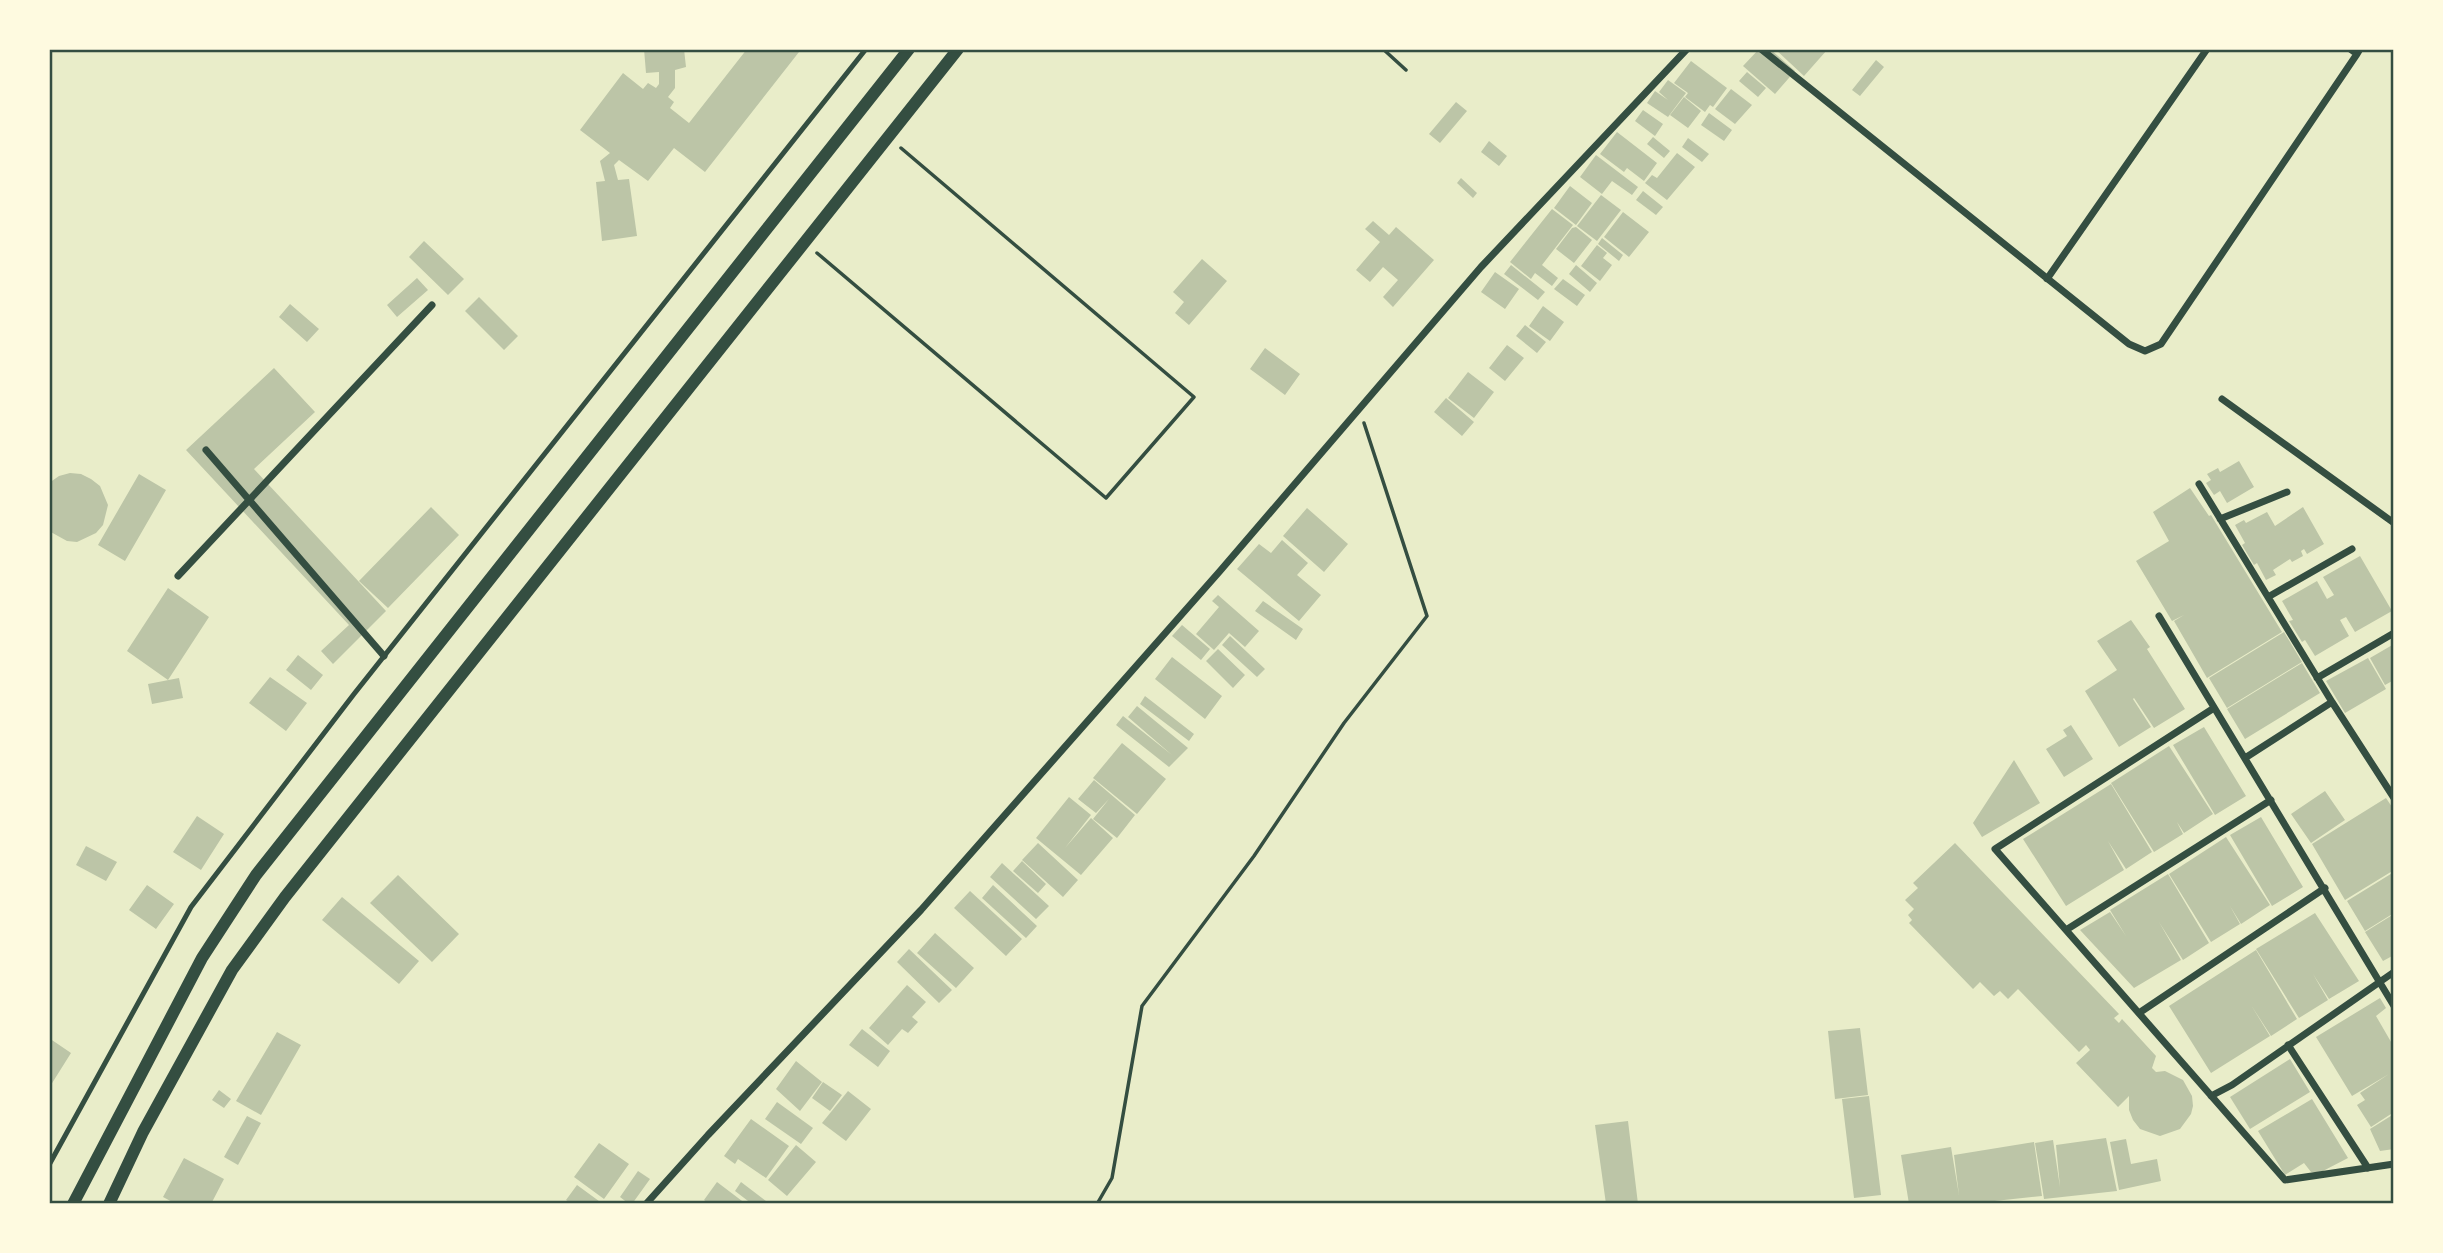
<svg xmlns="http://www.w3.org/2000/svg" width="2443" height="1253" font-family="Bitter,serif">
	<rect width="100%" height="100%" fill="#e9edc9"/>
	<!-- building -->
	<path fill="#bcc5a7" d="M644 49H684L686 67 675 70V88L668 97 674 102 670 108 689 123 747 49H796L799 52 705 172 674 148 648 181 619 160 614 165 618 180 629 179 637 236 602 241 596 182 605 181 600 161 610 153 580 130 623 73 643 89 648 83 656 88 659 84V72L646 73Z
		M1759 49H1770L1795 71 1775 94 1743 66Z
		M1775 49H1826L1827 50 1804 76Z
		M1876 60 1884 67 1860 96 1852 90Z
		M1691 61 1727 88 1713 107 1710 105 1705 112 1685 97 1688 93 1674 83Z
		M1747 72 1766 88 1758 97 1739 81Z
		M1668 80 1686 93 1668 117 1647 103 1655 91 1668 100 1659 92Z
		M1731 89 1752 105 1735 124 1715 109Z
		M1684 97 1701 111 1688 128 1670 115Z
		M1456 102 1467 111 1440 143 1429 134Z
		M1643 110 1663 124 1655 136 1635 121Z
		M1709 113 1732 130 1724 141 1701 125Z
		M1617 132 1657 163 1644 181 1627 168 1624 172 1600 154Z
		M1653 137 1670 151 1664 158 1647 144Z
		M1688 138 1709 154 1702 162 1682 147Z
		M1489 141 1507 156 1499 166 1481 152Z
		M1677 153 1695 167 1667 200 1645 183 1652 175 1657 178Z
		M1596 155 1638 187 1632 195 1612 181 1602 194 1580 177Z
		M1461 178 1477 193 1473 198 1457 183Z
		M1570 186 1592 203 1576 225 1554 208Z
		M1643 191 1663 207 1656 215 1636 200Z
		M1601 195 1621 210 1597 241 1577 226Z
		M1552 209 1573 225 1542 265 1558 278 1552 286 1535 273 1531 279 1510 262Z
		M1623 212 1649 232 1629 257 1604 237Z
		M1373 221 1389 235 1396 227 1434 260 1393 307 1383 297 1398 280 1383 267 1370 282 1356 270 1380 242 1365 229Z
		M1576 227 1592 240 1574 263 1556 249 1572 228Z
		M1602 238 1623 255 1619 261 1598 244Z
		M424 241 464 279 448 295 409 257Z
		M1597 245 1607 253 1603 258 1612 265 1600 281 1581 266Z
		M1202 259 1227 281 1189 325 1175 313 1184 302 1173 292Z
		M1511 265 1545 292 1538 300 1504 274Z
		M1576 265 1597 283 1590 292 1569 274Z
		M1495 272 1519 289 1505 309 1481 292Z
		M417 278 428 290 397 317 387 305Z
		M1563 279 1585 295 1577 306 1554 289Z
		M479 297 518 336 504 350 465 311Z
		M290 304 319 329 307 342 279 317Z
		M1543 306 1564 322 1550 341 1529 326Z
		M1525 325 1546 342 1537 353 1516 336Z
		M1507 345 1524 358 1505 381 1489 368Z
		M1265 348 1300 374 1285 395 1250 369Z
		M274 368 315 412 254 469 386 611 333 664 321 651 349 625 186 450Z
		M1468 372 1494 392 1474 418 1448 398Z
		M1446 398 1474 422 1462 436 1434 412Z
		M2239 461 2254 487 2227 503 2220 491 2214 495 2206 483 2211 480 2207 474 2218 468 2220 472Z
		M70 473 81 474 91 479 100 486 108 505 103 525 96 533 77 542 67 541 49 531V483L59 476Z
		M139 474 166 490 125 561 98 545Z
		M2190 488 2209 516 2211 515 2282 632 2207 678 2174 621 2184 615 2172 621 2136 561 2169 541 2153 512Z
		M431 507 459 535 388 608 359 581Z
		M2303 507 2324 544 2307 554 2304 549 2301 551 2303 556 2292 562 2290 559 2273 570 2276 575 2266 580 2257 563 2254 565 2242 545 2245 543 2235 525 2244 520 2246 523 2267 512 2275 526Z
		M1307 508 1348 544 1324 572 1283 536Z
		M1282 540 1308 563 1297 575 1321 595 1299 621 1237 569 1259 544 1271 553Z
		M2360 556 2392 611 2355 632 2346 617 2340 620 2349 636 2315 656 2305 640 2302 642 2289 621 2293 620 2282 601 2317 581 2327 599 2334 595 2323 577Z
		M168 588 209 617 168 680 127 651Z
		M1218 595 1259 631 1245 647 1229 633 1214 650 1196 634 1219 607 1212 601Z
		M1263 601 1303 629 1296 640 1255 611Z
		M2131 620 2150 647 2147 649 2185 709 2154 728 2134 698 2133 699 2151 727 2119 747 2085 691 2117 670 2097 641Z
		M1182 625 1210 649 1201 660 1172 636Z
		M2284 632 2302 662 2227 708 2209 678Z
		M1230 636 1265 669 1257 677 1222 645Z
		M2394 644V680L2385 685 2370 658Z
		M1218 649 1245 675 1233 688 1206 661Z
		M298 655 323 675 311 690 286 670Z
		M1172 657 1222 696 1205 719 1155 679Z
		M2368 658 2386 689 2345 713 2326 681Z
		M2302 663 2320 693 2245 739 2227 709Z
		M270 677 307 703 286 731 249 703Z
		M179 678 183 698 152 704 148 684Z
		M1145 696 1194 734 1189 741 1140 704Z
		M1137 706 1188 748 1169 767 1116 725 1123 716 1172 755 1128 717Z
		M2071 725 2093 759 2064 777 2046 749 2067 736 2063 730Z
		M2204 727 2246 796 2215 815 2173 745Z
		M1122 743 1166 779 1137 814 1093 778Z
		M2169 746 2213 814 2184 833 2177 822 2183 834 2154 852 2111 783Z
		M2014 760 2040 803 1982 837 1973 823Z
		M1094 780 1135 815 1117 838 1093 819 1109 799 1096 813 1078 799Z
		M2111 784 2152 852 2126 869 2108 841 2124 870 2066 906 2023 839Z
		M2325 791 2345 820 2311 843 2291 814Z
		M1069 797 1091 815 1065 848 1091 818 1113 838 1081 875 1036 838Z
		M2386 798 2394 810V870L2345 900 2312 844Z
		M197 816 224 834 201 870 173 852Z
		M2261 817 2303 887 2272 906 2230 835Z
		M2226 837 2270 905 2241 924 2230 906 2240 924 2211 942 2169 874Z
		M1038 843 1078 880 1063 897 1022 860Z
		M1955 843 2119 1014 2114 1018 2119 1023 2122 1019 2156 1056 2152 1068 2156 1072 2165 1071 2183 1080 2192 1096 2193 1106 2191 1114 2180 1129 2160 1136 2140 1129 2133 1120 2129 1110V1096L2118 1107 2076 1063 2090 1050 2086 1045 2079 1052 2018 989 2008 999 2000 991 1994 996 1980 982 1973 989 1909 923 1912 920 1908 915 1914 909 1905 900 1918 888 1913 883Z
		M86 846 117 862 106 881 76 865Z
		M1022 861 1046 884 1038 893 1013 871Z
		M1002 863 1049 906 1036 919 990 877Z
		M2394 872V913L2365 931 2347 901Z
		M2168 874 2209 943 2183 960 2159 922 2181 960 2134 988 2080 930 2110 912 2126 936 2110 910Z
		M398 875 459 934 432 962 370 903Z
		M147 885 174 904 156 929 129 910Z
		M993 885 1037 926 1026 938 982 898Z
		M970 891 1022 939 1006 956 954 908Z
		M342 897 419 961 399 984 322 920Z
		M2315 913 2359 981 2329 999 2313 974 2328 1000 2299 1018 2256 949Z
		M2394 914V955L2383 961 2365 932Z
		M935 933 974 968 956 988 917 953Z
		M909 949 952 990 939 1003 897 962Z
		M2256 950 2297 1019 2271 1036 2251 1005 2270 1036 2211 1073 2169 1006Z
		M907 985 926 1002 912 1017 918 1022 908 1033 902 1029 888 1045 869 1028Z
		M2380 998 2386 1008 2376 1016 2394 1047V1112L2371 1127 2357 1105 2365 1100 2360 1093 2389 1074 2352 1096 2316 1037Z
		M1860 1028 1868 1095 1835 1099 1828 1031Z
		M862 1029 890 1051 878 1067 849 1045Z
		M277 1032 301 1045 261 1115 236 1101Z
		M49 1038 71 1053 49 1088Z
		M2290 1059 2310 1092 2250 1129 2230 1097Z
		M796 1061 822 1082 800 1111 776 1089Z
		M823 1082 842 1095 830 1111 812 1098Z
		M219 1090 231 1099 224 1108 212 1100Z
		M848 1091 871 1109 846 1141 822 1123Z
		M1869 1096 1881 1195 1854 1198 1842 1099Z
		M2312 1099 2348 1158 2321 1172H2311L2304 1163 2285 1175 2258 1131Z
		M777 1102 813 1128 801 1144 765 1119Z
		M2394 1114V1149L2380 1151 2370 1129Z
		M247 1116 261 1123 238 1165 224 1157Z
		M751 1119 789 1146 766 1178 738 1159 735 1164 724 1156Z
		M1628 1121 1638 1204H1606L1595 1125Z
		M2106 1138 2117 1191 2044 1199 2035 1143 2053 1140 2060 1187 2056 1145Z
		M2126 1139 2131 1164 2157 1159 2161 1181 2119 1190 2110 1142Z
		M2034 1142 2042 1196 1967 1204H1909L1901 1155 1951 1147 1959 1195 1954 1155Z
		M599 1143 629 1164 604 1199 574 1177Z
		M796 1145 816 1162 787 1196 768 1180Z
		M184 1158 224 1179 211 1204H176L163 1197Z
		M638 1171 650 1179 632 1204H629L620 1197Z
		M717 1182 746 1204H709L704 1200Z
		M741 1182 770 1204H752L735 1191Z
		M577 1185 603 1204H572L566 1200Z"/>
	<g fill="none" stroke-linecap="round" stroke-linejoin="round">
		<!-- path -->
		<path stroke="#344e41" stroke-width="3.5" d="M1383 49 1406 70
			M817 253 1106 498 1194 397 901 148
			M1097 1204 1112 1178 1142 1006 1254 856 1344 723 1427 616 1364 423"/>
		<!-- service -->
		<path stroke="#344e41" stroke-width="5" d="M49 1165 191 907 354 694 866 49"/>
		<!-- minor -->
		<path stroke="#344e41" stroke-width="7" d="M1761 49 2129 344 2145 351 2161 344 2357 54
			M2350 49 2357 54 2360 49
			M2047 279 2207 49
			M2222 399 2394 523
			M206 450 384 656
			M2199 484 2332 702
			M2220 519 2287 492
			M178 576 432 305
			M2268 597 2352 549
			M2159 616 2394 1006
			M2317 678 2394 633
			M2214 708 1995 849 2285 1180 2394 1164
			M2245 758 2332 702 2394 798
			M2066 930 2271 800
			M2139 1013 2325 888
			M2288 1045 2368 1168
			M2211 1096 2232 1085 2394 972
			M646 1204 708 1135 921 910 1220 571 1481 267 1687 49"/>
		<!-- tertiary -->
		<path stroke="#344e41" stroke-width="12" d="M73 1204 202 958 256 875 909 49
			M109 1204 143 1132 232 970 285 897 958 49"/>
	</g>
	<!-- border -->
	<rect width="2443" height="1253" fill="none" stroke="#fefae0" stroke-width="102"/>
	<rect x="51" y="51" width="2341" height="1151" fill="none" stroke="#344e41" stroke-width="2.5"/>
</svg>
